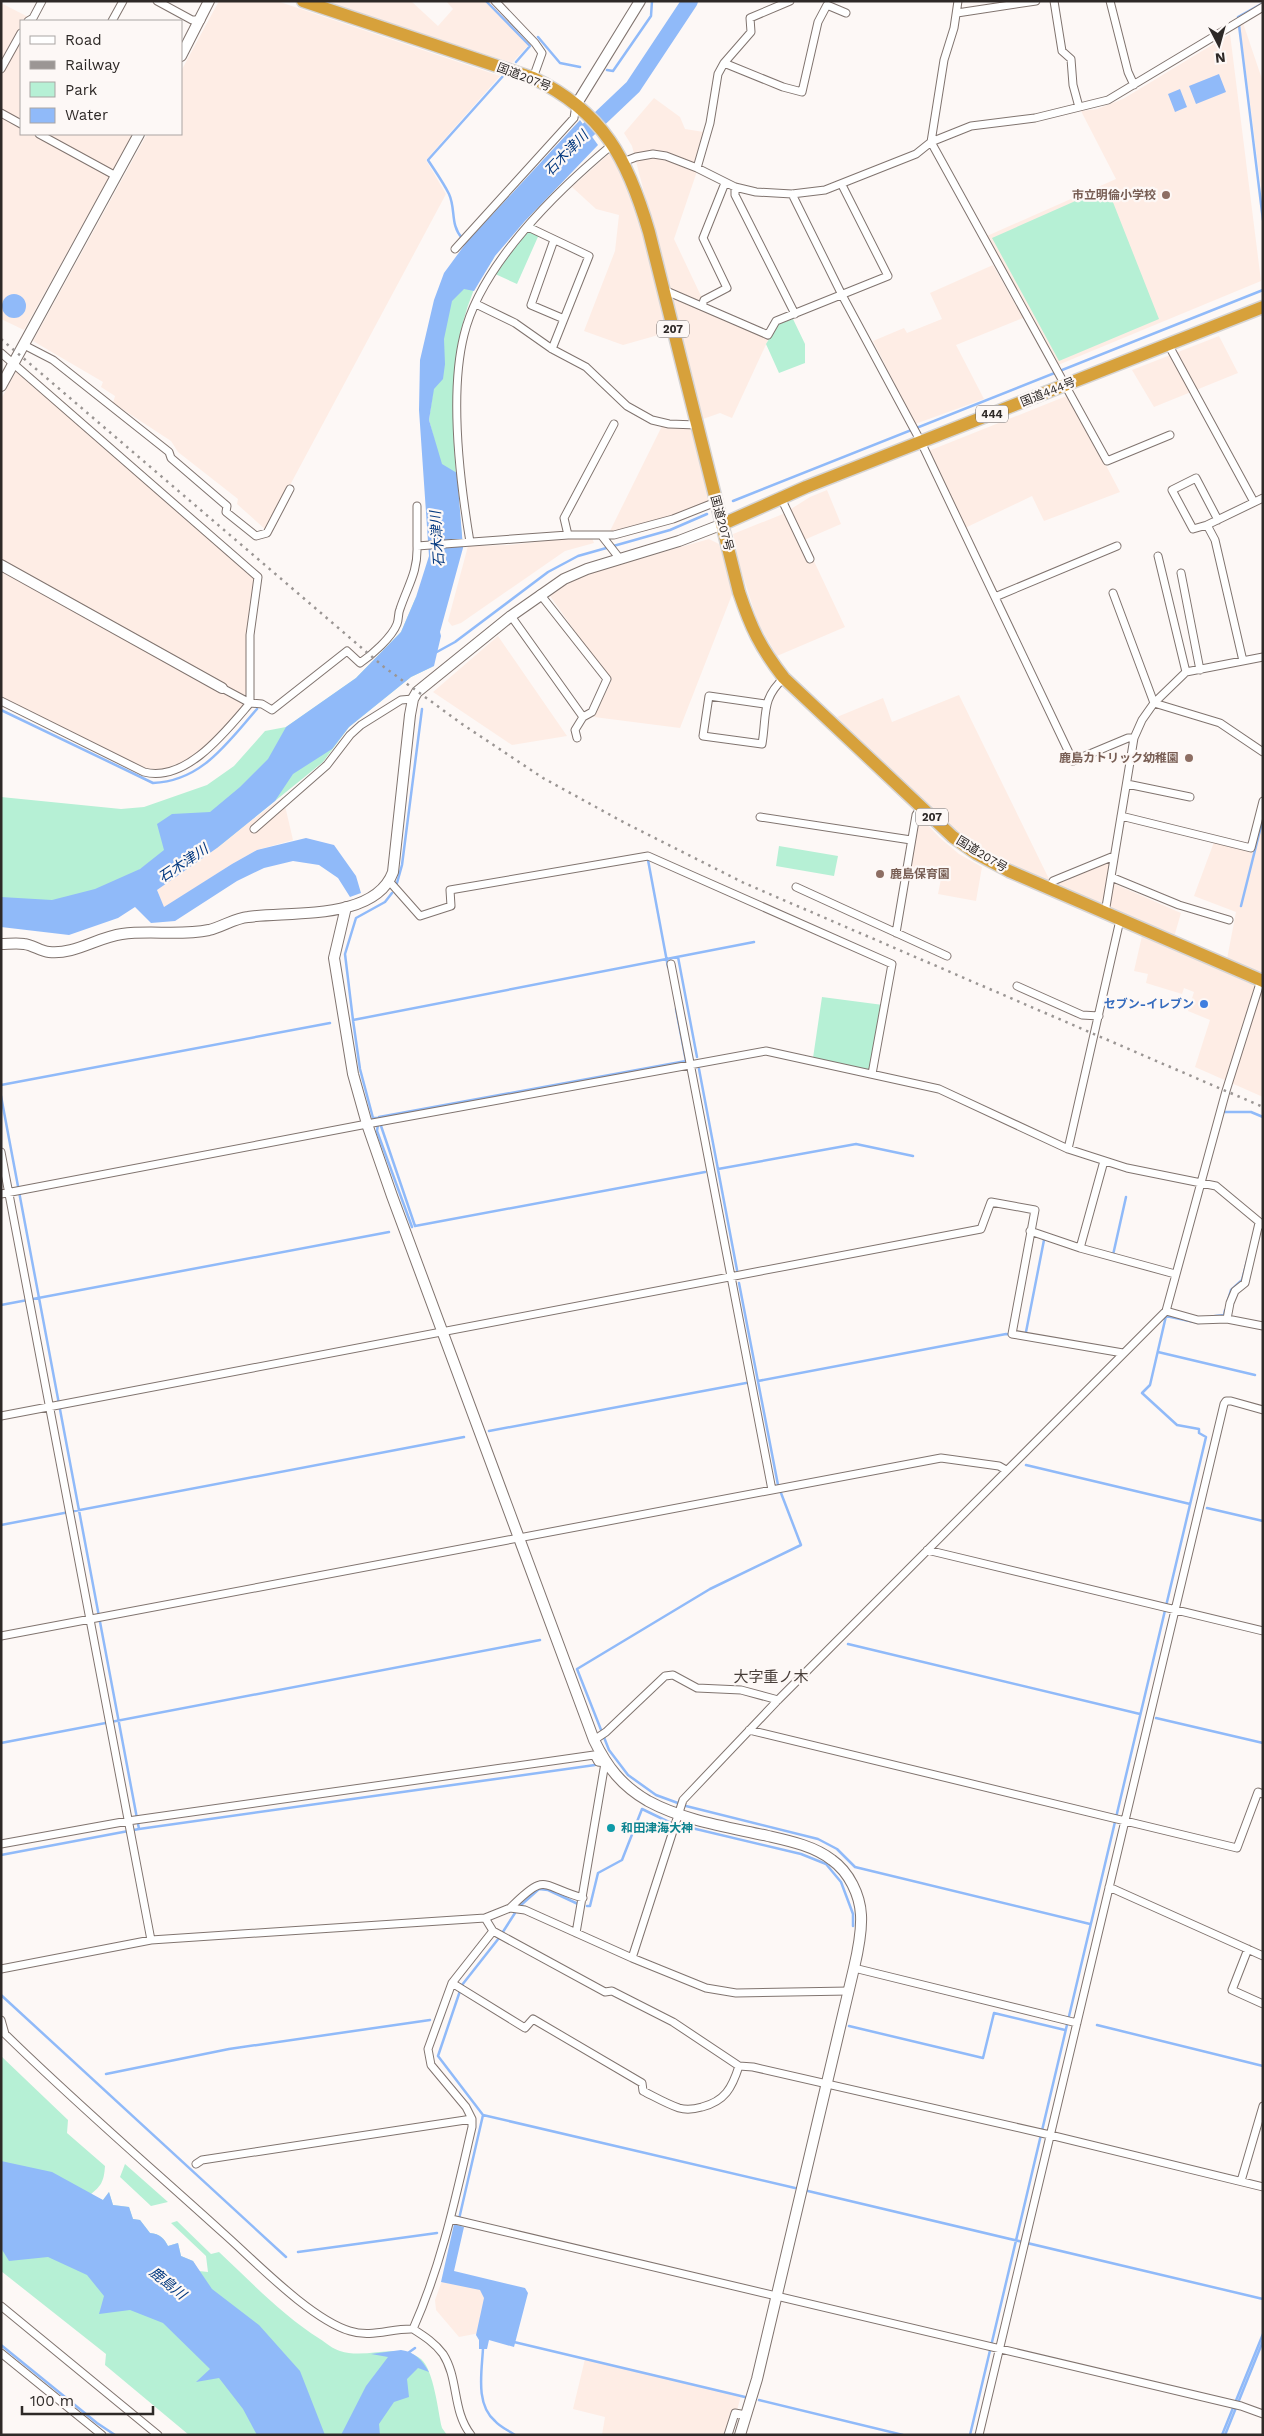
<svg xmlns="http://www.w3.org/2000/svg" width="1264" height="2436" font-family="'Work Sans','Noto Sans JP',sans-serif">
	<rect width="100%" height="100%" fill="#fdf8f6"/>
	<!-- built -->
	<path fill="#feede5" d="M219 1H277L500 76 426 160 446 194 266 530 237 504 238 499 178 452 171 441 113 403 115 396 101 387 103 382 33 341 147 134H181V71Z
		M322 1H411L438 26 453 9 446 1H499L536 37 512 63Z
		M1 3 36 21H21V134H133L24 330 1 319Z
		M1243 23 1263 82V203L1240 26Z
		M1230 34 1261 281 1058 365 987 236 1116 179 1081 111 1097 109 1123 99Z
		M654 98 680 117 685 129 710 133 674 239 701 296 698 308 769 338 732 418 720 413 703 419 632 146 624 133Z
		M612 151 632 190 669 332 623 345 584 331 615 251 619 215 596 209 572 187Z
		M993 265 1023 318 956 345 984 399 915 424 873 341 904 328 907 333 942 319 930 293Z
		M1219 336 1238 373 1154 407 1132 370Z
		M17 370 256 579 247 701 217 739 189 759 162 770 147 769 1 698V399Z
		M1069 395 1120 492 1044 521 1032 496 965 528 926 452Z
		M662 426 693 428 711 501 672 518 609 533Z
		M827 490 841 524 804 540 845 627 777 656 758 623 740 567 733 534 783 514 810 497Z
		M571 538H592L594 543 565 551 461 623 452 626 448 621 468 546 510 545Z
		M709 539 719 544 733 592 680 728 594 717 611 682 550 596 570 582 600 570Z
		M498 636 567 736 512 745 433 692Z
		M959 695 1049 879 1111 855 1108 881 1181 913 1174 937 1045 882 976 847 916 797 837 717 883 698 892 722Z
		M283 797 293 840 257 850 232 864 164 908 157 890Z
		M1263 813V974L1227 959 1236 912 1194 896 1214 842 1253 852Z
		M918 815 940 838 959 854 982 867 976 901 938 894 941 879 907 871Z
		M1142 936 1263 989V1097L1195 1067 1210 1020 1188 1011 1194 992 1184 988 1182 994 1146 983 1148 974 1134 971Z
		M443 2278 491 2289 480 2333 459 2337 436 2310 435 2300Z
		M585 2359 741 2396 730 2435H602L605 2417 573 2409Z"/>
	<!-- green -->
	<path fill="#b6f0d5" d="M1107 187 1159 319 1059 361 992 238Z
		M534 225 541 230 517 284 493 273Z
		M495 256C488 268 478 280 473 292 440 374 456 463 463 548L429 420 445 306Z
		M793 319 805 344V363L779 373 766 344 778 324Z
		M416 597 411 644 228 808 83 909 1 907V797L121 809 144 807 207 785 234 766 265 731 286 727 356 678 401 632Z
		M434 666 411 677 349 727 323 762 217 848 311 751 406 673Z
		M779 846 838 856 834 876 776 866Z
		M822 997 883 1005 871 1070 813 1058Z
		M1 2056 68 2120 67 2133 105 2166C104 2182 101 2186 90 2195L103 2200 109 2192 113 2205 129 2207 133 2219 140 2220 150 2233C160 2234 164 2238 168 2246L178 2243 181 2256 193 2261 199 2271 208 2272 206 2256 171 2223 177 2221 211 2254 219 2252C251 2282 282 2315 320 2339 326 2343 333 2349 340 2351 367 2360 399 2341 421 2359 434 2370 438 2412 442 2428L447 2435H302L1 2182Z
		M125 2164 168 2202 151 2206 120 2177Z
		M1 2208 107 2242 269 2435H189L105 2365 106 2354 1 2271Z"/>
	<!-- water -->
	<path fill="#90baf9" d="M1219 74 1226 92 1196 104 1189 86Z
		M1180 89 1187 107 1175 112 1168 94Z
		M580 120 598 145 525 221 495 256 474 291 464 289 452 301 444 339 445 364 443 379 434 389 429 420 442 464 457 473 463 548 440 632 441 636 434 666 411 677 349 727 332 749 293 774 275 801 217 848 157 890 164 907 232 864 257 850 306 838 334 845 356 876 361 893 350 897 338 878 319 865 293 861 264 868 237 881 175 921 151 923 135 907 118 918 69 935 1 927V897L52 900 95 889 140 869 164 850 157 824 172 814 210 812 240 787 268 759 286 727 356 678 401 632 416 597 429 556 419 410 420 360 434 300 444 273 466 243Z
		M2 306a12 12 0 1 1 24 0a12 12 0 1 1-24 0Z
		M1 2161 52 2172 103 2200 109 2192 113 2205 129 2207 133 2219 140 2220 150 2233C160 2234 164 2238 168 2246L178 2243 181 2256 193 2261 212 2289 259 2325 300 2371 325 2435H257L243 2409 219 2378 196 2382 210 2369 163 2323 130 2310 99 2314 104 2296 87 2275 48 2257 9 2261 1 2248Z
		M454 2224 464 2227 454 2271 525 2288 528 2293 514 2347 489 2340 487 2349H479V2340L476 2335 484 2298 480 2290 441 2282Z
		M401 2350C415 2352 422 2360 429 2372L418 2368 407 2379 409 2397 394 2402 379 2424 380 2435H341L366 2386 388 2357 371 2354Z"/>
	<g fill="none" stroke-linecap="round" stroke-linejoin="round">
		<!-- stream -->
		<path stroke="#90baf9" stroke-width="2.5" d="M486 1 530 46 516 62
			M1263 3 1238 17 1263 220
			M538 37 560 63 580 67
			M607 70 613 71 651 16 652 1
			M462 238C450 225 456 209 449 194 443 182 435 171 428 160L504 75
			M733 501 1263 290
			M435 653 455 642 548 572 578 556 670 530 707 514
			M1 710 153 783C202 781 227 743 257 709
			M648 860 668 967
			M397 883 402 865 422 709
			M392 893 385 902 356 918 345 954 353 1020 754 942
			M1241 906 1263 818
			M678 957 697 1057
			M353 1020 360 1069 373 1118H379
			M699 1069 737 1270
			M1 1085 330 1023
			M1 1096 139 1829
			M1225 1112H1251L1263 1117
			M380 1123 415 1226 705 1172
			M718 1169 856 1144 913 1156
			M412 1227 377 1131 379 1117 686 1061 676 1009
			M1111 1254 1113 1255 1126 1197
			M739 1283 778 1485
			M1228 1300 1231 1290 1242 1280 1247 1261
			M1 1305 389 1232
			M1215 1316 1224 1315 1225 1310
			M1026 1332 1044 1240
			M1158 1352 1255 1375
			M758 1381 1006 1334 1012 1335
			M489 1431 746 1383
			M1026 1465 1190 1504
			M781 1493 801 1545 710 1589 577 1669 609 1750 628 1775 656 1795 686 1806 818 1839 837 1849 855 1867 1090 1924
			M1207 1508 1263 1521
			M1 1525 464 1437
			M848 1644 1140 1714
			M1156 1718 1263 1743
			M1 1743 540 1640
			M679 1825 801 1854 826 1864 841 1882 853 1914V1926
			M1 1855 139 1829 595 1765
			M521 1905 539 1889 548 1890 578 1904
			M587 1906H590L598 1873 622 1860 642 1809 671 1823
			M1 1995 286 2257
			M1097 2025 1263 2066
			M849 2026 983 2058 994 2013 1065 2030
			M106 2074 229 2049 430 2020
			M483 2115 795 2188
			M808 2191 1263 2299
			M459 2219 483 2115 438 2056 462 1985 499 1938 515 1913
			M298 2252 437 2233
			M514 2342 745 2397
			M1 2345 97 2423 115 2435
			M483 2348C482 2371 475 2404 495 2421 500 2427 508 2430 515 2435
			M408 2353 415 2348
			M759 2400 903 2435
			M970 2435 1206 1437 1199 1433V1429L1177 1425 1142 1393 1150 1385 1166 1316 1199 1323
			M1222 2435 1263 2334
			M1225 2435 1263 2341"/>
		<!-- river -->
		<path stroke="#90baf9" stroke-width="16" d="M572 145 633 87 690 1"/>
		<!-- street casing -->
		<g stroke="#80746f" stroke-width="9">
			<path id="street" d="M157 1 192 20H201
				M495 1 535 43 542 53 533 78
				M958 1 954 28 944 60 931 142 1107 461 1170 435
				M1054 1 1062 51 1071 59 1073 85 1079 107
				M1110 1 1128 72 1134 85
				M957 13 1036 1
				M28 21 33 18 42 1
				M112 21 123 1
				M724 63 783 87 802 92 818 22 827 5 846 13
				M1 69 21 33
				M1 113 21 124
				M39 134 116 176
				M623 162 636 157 653 154 666 156 697 168 735 187 756 192 792 194 825 190 916 154 931 142 971 126 1035 118 1108 100 1263 7
				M697 168 710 123 718 74 724 63 751 32 750 18 790 1
				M735 187V195L795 314
				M792 194 842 295 921 442 1073 761 1128 738H1134
				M528 227 589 256 552 349
				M554 240 531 305 564 319
				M455 249 574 118 576 105
				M664 290 768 335 776 321 888 276 842 185
				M476 304 515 323 552 349 586 367 627 406 652 420 669 424 697 425
				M702 306 704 300 727 288 703 238 725 183
				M1168 344 1254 502
				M24 345 53 360 169 452 171 458 227 506 226 512 256 536 267 533 290 489
				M1 353 258 577 250 635V703C226 731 186 783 144 772L1 701
				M781 498 810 559
				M417 506V546
				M1207 525 1193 529 1172 490 1196 478 1218 520
				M568 535 564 518 614 424
				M602 536 620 559
				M470 542C460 482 449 395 464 335 481 264 558 190 613 144
				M1158 556 1186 672
				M1181 573 1200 670
				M1113 593 1154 703
				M540 594 607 679 592 712 583 717 575 730 577 738
				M995 597 1117 546
				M511 616 583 717
				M1243 661 1215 540 1207 525 1263 498
				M222 688 250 703 262 704 272 710 347 651 360 663C372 655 392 637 397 624 399 619 398 613 400 609 408 585 418 572 417 546L568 535H614L673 519 716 502
				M1154 703 1220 723 1263 752
				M765 704 709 696 703 736 762 744C767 714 761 699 784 678
				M1127 784 1190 797
				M1121 816 1251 848 1263 801
				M760 817 911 840
				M254 829 327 765 350 735 361 725 401 700 413 699
				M1111 877 1179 905 1229 920
				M389 881 420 916 451 906 450 890 648 856 892 964 872 1074
				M796 887 947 956
				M1049 890 1053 881 1114 856
				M1105 913 1134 738 1142 720 1154 703 1186 672 1263 657
				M896 933 916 815 921 807
				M671 964 772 1490
				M1017 986 1082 1015 1099 1016
				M1068 1149 1120 920
				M1 1152 151 1940
				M1 1194 367 1124 766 1051 939 1089 1068 1149 1127 1168 1216 1186 1263 1225
				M1030 1231 1080 1248 1104 1161
				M1080 1248 1175 1274
				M1166 1311 1198 1320 1227 1319 1263 1326
				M1227 1319 1230 1303 1235 1291 1245 1283 1259 1223
				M1 1416 981 1229 991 1202 1035 1210 1012 1334 1123 1353
				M927 1550 1263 1631
				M1 1636 941 1458 999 1466 1006 1470
				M749 1730 1237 1848 1258 1792 1263 1794
				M594 1740 606 1732 665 1676 673 1675 697 1688 741 1690 778 1700
				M1 1844 128 1821 594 1755 598 1762 605 1763 576 1933
				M1109 1887 1263 1956
				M510 1908C547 1871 540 1886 583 1898
				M485 1918 493 1931 605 1992 612 1991 673 2022 739 2066 753 2067 1050 2135 1263 2187
				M1248 1949 1232 1990 1263 2004
				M632 1958 683 1800 778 1700 1166 1311 1226 1091 1261 980
				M854 1968 1077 2023
				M1 1969 151 1940 485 1918 510 1908 525 1910 632 1958 706 1988 736 1993 849 1991
				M452 1983 525 2028 533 2019 642 2083 643 2091C655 2097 667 2104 679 2108 686 2110 695 2109 702 2107 725 2101 732 2088 739 2066
				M1 2020 5 2034
				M1 2030C72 2100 148 2165 222 2232 254 2260 310 2319 350 2331 371 2338 392 2328 413 2329 424 2336 435 2343 443 2354 459 2379 452 2411 471 2435
				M196 2164 202 2160 472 2119
				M1241 2181 1263 2106
				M451 2219 1241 2406 1263 2414
				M1 2306 158 2435
				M413 2329C442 2264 456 2196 472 2127V2119L466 2107 431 2065 428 2049 452 1983 493 1931
				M1 2353 102 2435
				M728 2435 735 2413 746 2415
				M979 2435 1224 1404 1226 1401H1231L1263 1410"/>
		</g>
		<!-- secondary casing -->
		<g stroke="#80746f" stroke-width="12">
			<path id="secondary" d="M181 56 209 1
				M576 105 640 1
				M1 386 139 134
				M1 565 222 688
				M346 907 334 958 353 1074 367 1124 392 1196 594 1740C607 1767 622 1786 648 1801 685 1821 728 1827 768 1836 790 1841 814 1846 832 1860 849 1872 860 1895 861 1915 862 1933 858 1951 854 1968L757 2379 740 2435
				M1 944C8 944 17 943 24 944 33 945 40 951 49 952 74 955 98 937 122 934 151 930 180 936 209 930 222 927 235 918 248 917 290 911 375 921 393 872L410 715 413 699 417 692 511 616 564 579 587 569 679 541 723 524"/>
		</g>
		<!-- highway casing -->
		<g stroke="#d5d4d4" stroke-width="15">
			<path id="highway" d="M303 1 533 78C604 112 628 160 649 232L739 592C751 628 760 647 784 678L953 837 977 854 1009 871 1263 981
				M723 524 806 487 1263 307"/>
		</g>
		<!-- street -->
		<use href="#street" stroke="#fff" stroke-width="7"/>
		<!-- secondary -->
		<use href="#secondary" stroke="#fff" stroke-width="10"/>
		<!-- highway -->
		<use href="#highway" stroke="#d7a13b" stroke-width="12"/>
		<!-- rail -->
		<path stroke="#9b9694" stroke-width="2.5" stroke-dasharray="2.5 5" stroke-linecap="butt" d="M1 339 384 667 462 724 543 778 625 823 744 883 1263 1107"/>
	</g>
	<!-- markers -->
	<g fill="#8d6e63" stroke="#fdf8f6" stroke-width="2">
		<circle cx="1166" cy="195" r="5"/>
		<circle cx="1189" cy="758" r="5"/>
		<circle cx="880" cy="874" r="5"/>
	</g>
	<circle fill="#3f7fe0" stroke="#fdf8f6" stroke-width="2" cx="1204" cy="1004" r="5"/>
	<circle fill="#0f9aa8" stroke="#fdf8f6" stroke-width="2" cx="611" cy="1828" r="5"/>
	<g text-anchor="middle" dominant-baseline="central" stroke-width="4.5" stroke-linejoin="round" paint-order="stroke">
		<!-- shield labels -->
		<g fill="#fdf8f6" stroke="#6c6765" stroke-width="1">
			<rect x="657" y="320.5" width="32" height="17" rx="4"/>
			<rect x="976" y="405.5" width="32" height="17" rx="4"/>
			<rect x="916" y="808.5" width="32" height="17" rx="4"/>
		</g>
		<g font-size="11" font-weight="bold" fill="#2e2927">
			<text x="673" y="329">207</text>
			<text x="992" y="414">444</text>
			<text x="932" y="817">207</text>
		</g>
		<!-- street labels -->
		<g font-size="12" fill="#2e2927" stroke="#fdf8f6">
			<text transform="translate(524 77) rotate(21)">国道207号</text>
			<text transform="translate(1048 392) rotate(-22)">国道444号</text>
			<text transform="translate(722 523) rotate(75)">国道207号</text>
			<text transform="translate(982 854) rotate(31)">国道207号</text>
		</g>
		<!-- education labels -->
		<g font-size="12" font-weight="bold" fill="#785e54" stroke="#fdf8f6" text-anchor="end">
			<text x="1156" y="195">市立明倫小学校</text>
			<text x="1179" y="758">鹿島カトリック幼稚園</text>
			<text x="890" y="874" text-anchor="start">鹿島保育園</text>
		</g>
		<!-- shop labels -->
		<g font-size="12" font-weight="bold" fill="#366cbe" stroke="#fdf8f6" text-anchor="end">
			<text x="1194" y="1004">セブン-イレブン</text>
		</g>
		<!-- culture labels -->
		<g font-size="12" font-weight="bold" fill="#0d838f" stroke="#fdf8f6" text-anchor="start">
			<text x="621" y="1828">和田津海大神</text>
		</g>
		<!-- water labels -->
		<g font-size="14" font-style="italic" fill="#043980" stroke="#fdf8f6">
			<text transform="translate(566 153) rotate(-46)">石木津川</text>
			<text transform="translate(437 539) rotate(-94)">石木津川</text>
			<text transform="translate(183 863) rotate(-34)">石木津川</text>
			<text transform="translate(168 2283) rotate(39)">鹿島川</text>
		</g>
		<!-- quarter labels -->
		<g font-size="15" fill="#483e39" stroke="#fdf8f6">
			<text x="771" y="1677">大字重ノ木</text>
		</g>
	</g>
	<!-- border -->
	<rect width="1264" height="2436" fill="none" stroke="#2e2927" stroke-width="5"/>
	<!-- legend -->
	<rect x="20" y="20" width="162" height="115" fill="#fdf8f6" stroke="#aaa5a3"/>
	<rect x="30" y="36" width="25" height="8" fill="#ffffff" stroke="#aaa5a3"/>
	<text x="65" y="45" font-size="15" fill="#2e2927">Road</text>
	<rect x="30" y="61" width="25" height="8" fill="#9b9694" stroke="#aaa5a3"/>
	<text x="65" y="70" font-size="15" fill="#2e2927">Railway</text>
	<rect x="30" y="82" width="25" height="15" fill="#b6f0d5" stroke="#aaa5a3"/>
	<text x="65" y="95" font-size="15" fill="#2e2927">Park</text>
	<rect x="30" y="108" width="25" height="15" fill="#90baf9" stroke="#aaa5a3"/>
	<text x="65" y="120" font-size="15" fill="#2e2927">Water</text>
	<!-- north arrow -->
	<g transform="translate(1219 45) rotate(174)" stroke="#fdf8f6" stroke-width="4" paint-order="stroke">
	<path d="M0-4L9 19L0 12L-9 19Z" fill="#2e2927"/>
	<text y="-8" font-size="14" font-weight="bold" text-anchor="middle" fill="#2e2927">N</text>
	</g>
	<!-- scale -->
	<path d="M22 2406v8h131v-8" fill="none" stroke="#2e2927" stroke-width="2.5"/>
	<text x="30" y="2406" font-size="15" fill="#2e2927" stroke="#fdf8f6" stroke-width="4" paint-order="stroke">100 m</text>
</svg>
